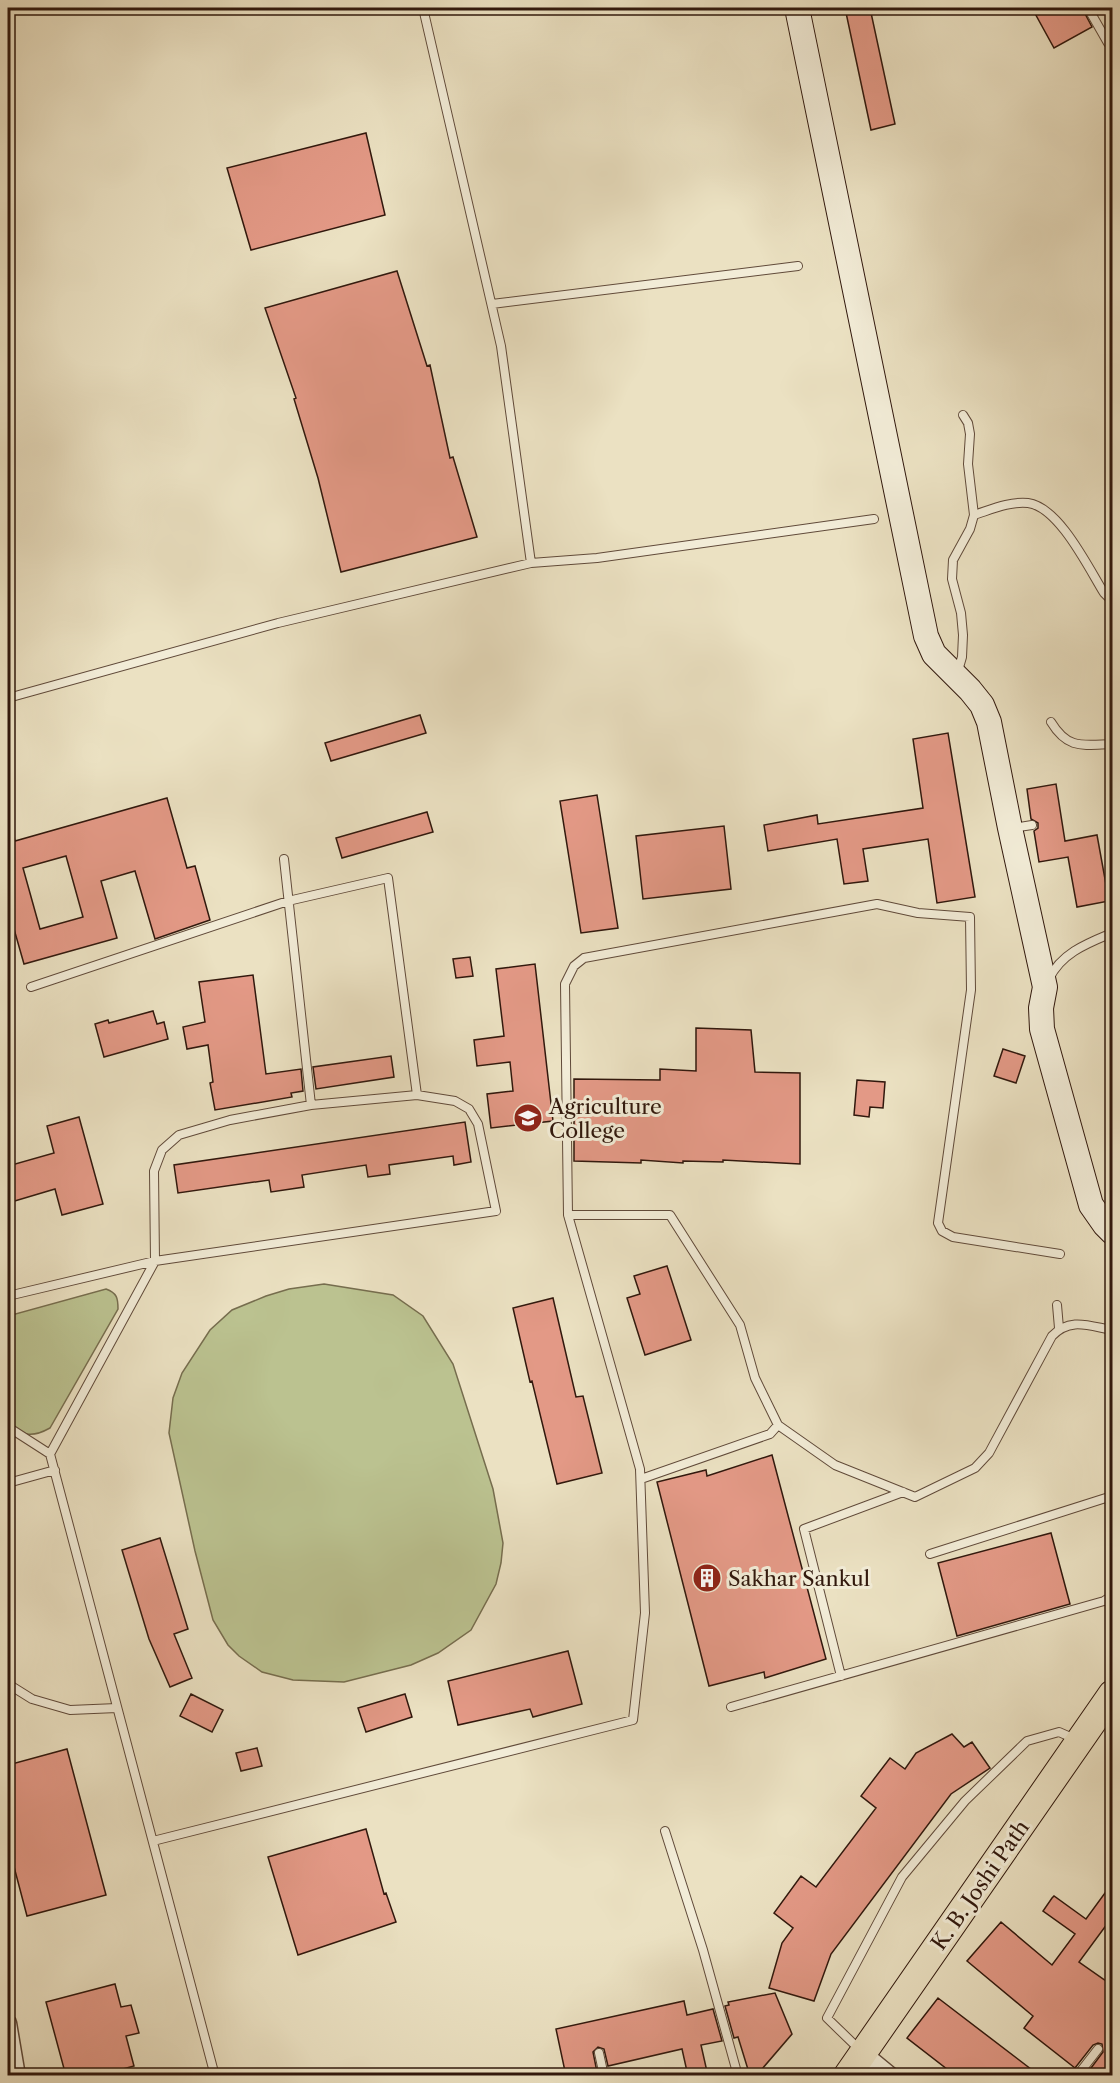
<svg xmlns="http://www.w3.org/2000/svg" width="1120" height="2083" font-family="'Libre Caslon Text',serif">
	<rect width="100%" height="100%" fill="#ebe1c2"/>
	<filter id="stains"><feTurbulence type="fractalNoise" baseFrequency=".00333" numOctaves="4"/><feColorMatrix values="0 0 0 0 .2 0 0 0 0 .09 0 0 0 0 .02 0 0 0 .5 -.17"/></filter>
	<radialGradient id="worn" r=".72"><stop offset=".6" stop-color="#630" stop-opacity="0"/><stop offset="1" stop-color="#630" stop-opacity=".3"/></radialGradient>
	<!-- green -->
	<path fill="#bbc290" stroke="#766d4e" stroke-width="1.5" d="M324 1284 393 1295 423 1316 453 1364 493 1489 503 1543 501 1563 496 1584 471 1630 438 1653 411 1665 344 1682 293 1680 262 1672 239 1656 228 1645 213 1620 195 1551 169 1433 173 1398 182 1373 210 1330 232 1310 266 1296 289 1289Z
		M106 1289C117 1293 118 1298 118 1309L50 1428C32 1438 25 1435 8 1427V1316Z"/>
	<!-- building -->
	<path fill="#e39986" stroke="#31180d" stroke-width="1.5" fill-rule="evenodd" d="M845 8H870L895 124 871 130Z
		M1032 8H1082L1092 27 1054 48Z
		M366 133 385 215 251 250 227 168Z
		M397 271 427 366 430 365 450 458 453 457 477 537 341 572 318 478 294 399 296 398 265 308Z
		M420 715 426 733 331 761 325 743Z
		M948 733 975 897 937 903 928 839 863 849 868 881 844 884 837 839 768 851 764 825 817 815 818 824 923 808 913 739Z
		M1056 784 1065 841 1097 835 1109 901 1077 907 1068 857 1039 862 1034 831 1038 828V823L1031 819 1027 789Z
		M597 795 618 928 581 933 560 801Z
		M167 798 187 868 195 866 210 920 155 939 135 871 101 881 117 938 24 964 8 908V831L12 830 15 841ZM66 856 83 917 40 929 23 868Z
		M427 812 433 832 342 858 336 838Z
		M724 826 731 889 643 899 636 836Z
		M470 957 473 976 456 978 453 959Z
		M535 964 553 1121 491 1128 487 1094 513 1091 510 1062 477 1066 474 1040 504 1036 496 969Z
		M253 975 266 1074 301 1069 303 1091 291 1093 292 1097 215 1110 210 1083 213 1082 208 1045 187 1049 183 1027 205 1022 199 982Z
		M153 1011 157 1024 164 1022 168 1039 104 1057 95 1024 108 1020 109 1023Z
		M696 1028 751 1030 755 1072 800 1073V1164L723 1160V1162L683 1161V1163L641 1160V1163L574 1161V1079L660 1080V1069L696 1071Z
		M1003 1049 1025 1056 1016 1083 994 1076Z
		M391 1056 394 1077 316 1089 313 1067Z
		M857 1080 885 1082 883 1108 870 1107 869 1117 854 1115Z
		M79 1117 103 1204 62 1215 55 1189 8 1203V1166L54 1153 47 1126Z
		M465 1122 471 1162 454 1165 453 1156 389 1165 390 1174 368 1177 366 1165 302 1175 304 1187 271 1192 269 1180 178 1193 174 1165Z
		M667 1266 691 1340 645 1355 627 1298 640 1294 634 1276Z
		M553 1298 576 1397 583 1396 602 1473 557 1484 532 1381 530 1382 513 1308Z
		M772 1455 826 1659 765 1678 764 1672 709 1686 657 1482 706 1470 707 1476Z
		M1051 1533 1070 1604 957 1636 938 1563Z
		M160 1538 188 1629 174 1634 192 1678 170 1687 149 1639 122 1550Z
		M568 1651 582 1704 533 1717 530 1709 458 1725 448 1681Z
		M191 1694 223 1710 212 1732 180 1716Z
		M405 1694 412 1717 366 1732 358 1708Z
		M952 1734 964 1747 972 1742 990 1768 951 1794 831 1954 814 2001 769 1988 782 1943 793 1928 774 1913 801 1876 816 1887 876 1808 861 1796 890 1758 905 1769 916 1753Z
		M257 1748 262 1766 241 1771 236 1753Z
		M67 1749 106 1895 27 1916 8 1844V1765Z
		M366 1829 384 1894 386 1893 396 1922 298 1955 268 1857Z
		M1113 1882V1916L1079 1962 1113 1986V2076H1085L1103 2052 1102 2044 1098 2043 1093 2045 1075 2068 1024 2028 1033 2016 967 1961 1001 1922 1052 1965 1075 1934 1043 1911 1052 1898 1054 1896 1086 1919Z
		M115 1984 121 2007 131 2005 139 2033 126 2036 134 2066 97 2076H66L46 2002Z
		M775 1993 792 2034 756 2076H750L738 2037 734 2038 725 2006 729 2005 728 2002Z
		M938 1998 1040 2076H956L907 2038Z
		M684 2001 687 2015 713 2009 722 2041 701 2045 708 2076H688L682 2049 608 2066 604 2049 598 2047 593 2052 597 2072 578 2076H566L556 2029Z"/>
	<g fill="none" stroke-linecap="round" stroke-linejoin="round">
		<!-- lane casing -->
		<g stroke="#604a3a" stroke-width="10">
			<path id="lane" d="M423 8 501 346 531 563
				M1088 8 1108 43
				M492 304 798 266
				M974 515C990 510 1010 501 1028 503 1059 507 1088 567 1104 593L1112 601
				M957 674 962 657 963 635 961 613 952 579 953 560 970 529 974 515 968 464 970 434 968 423 963 415
				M8 698 278 623 531 563 597 558 874 519
				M1051 722C1068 750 1083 745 1112 744
				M1013 828 1032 825
				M284 859 311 1105
				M1049 979C1061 953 1088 943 1112 933
				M31 987 288 901 388 878 417 1095
				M568 1215H670L740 1325 755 1378 778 1425 835 1465 915 1497 975 1468 989 1453 1052 1336C1070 1317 1089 1326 1112 1330
				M8 1296 155 1261 496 1211 478 1124 469 1109 455 1101 417 1095 311 1105 230 1120 179 1135 162 1150 154 1171 155 1261 50 1454
				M1057 1305 1059 1328
				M8 1427 50 1454 215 2076
				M641 1479 770 1434 778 1425
				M8 1483 55 1470
				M930 1554 1112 1496
				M841 1676 804 1529 903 1492
				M8 1684 32 1699 70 1710 117 1708
				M731 1707 1104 1601 1112 1596
				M665 1831 703 1950 738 2076
				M153 1841 633 1720 645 1613 640 1469 568 1215 565 984 574 966 584 958 877 904 918 913 970 917 971 990 938 1223 942 1231 953 1237 1060 1254
				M861 2051 827 2018 902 1877 965 1801 1027 1741 1059 1732 1075 1739
				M599 2053 604 2076
				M1077 2076 1098 2049"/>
		</g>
		<!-- street casing -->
		<g stroke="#604a3a" stroke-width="19">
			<path id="street" d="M8 2023 17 2076
				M863 2053 891 2076"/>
		</g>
		<!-- secondary casing -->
		<g stroke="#31180d" stroke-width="26">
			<path id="secondary" d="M797 8 926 636 934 654 970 690 982 705 989 722 1010 828 1045 987 1041 1008 1042 1029 1091 1205 1105 1225 1112 1232"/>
		</g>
		<!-- primary casing -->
		<g stroke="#31180d" stroke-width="29">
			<path id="primary" d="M847 2076 1112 1694"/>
		</g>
		<!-- lane -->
		<use href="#lane" stroke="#f2ecd7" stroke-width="8"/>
		<!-- street -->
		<use href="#street" stroke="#f2ecd7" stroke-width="16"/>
		<!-- secondary -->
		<use href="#secondary" stroke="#f2ecd7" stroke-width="24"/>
		<!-- primary -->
		<use href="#primary" stroke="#ebe1c2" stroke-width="27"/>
	</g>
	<!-- icons -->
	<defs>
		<g id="university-disc" transform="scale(1.5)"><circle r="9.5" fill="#8f2418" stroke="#f2ecd7"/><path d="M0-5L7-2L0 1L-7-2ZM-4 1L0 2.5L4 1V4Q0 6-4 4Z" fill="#fff"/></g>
		<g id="building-disc" transform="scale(1.5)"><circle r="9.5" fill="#8f2418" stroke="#f2ecd7"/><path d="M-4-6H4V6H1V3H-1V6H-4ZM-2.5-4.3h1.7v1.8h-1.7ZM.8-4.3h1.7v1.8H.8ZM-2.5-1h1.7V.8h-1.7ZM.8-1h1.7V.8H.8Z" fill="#fff"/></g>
	</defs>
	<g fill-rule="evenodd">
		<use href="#university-disc" x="528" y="1118"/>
		<use href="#building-disc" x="707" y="1578"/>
	</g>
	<g text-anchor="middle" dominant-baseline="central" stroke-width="6" stroke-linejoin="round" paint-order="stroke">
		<!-- poi labels -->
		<g font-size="21" fill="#31180d" stroke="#f2ecd7" text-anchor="start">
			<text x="549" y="1106">Agriculture<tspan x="549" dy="24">College</tspan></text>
			<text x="728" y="1578">Sakhar Sankul</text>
		</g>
		<!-- street labels -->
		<g font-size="21" fill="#31180d" stroke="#f2ecd7">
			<text transform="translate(980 1885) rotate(-55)">K. B. Joshi Path</text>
		</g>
	</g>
	<!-- margin -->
	<rect width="1120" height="2083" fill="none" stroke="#ebe1c2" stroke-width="30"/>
	<rect x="9" y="9" width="1102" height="2065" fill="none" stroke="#31180d" stroke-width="3"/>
	<rect x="15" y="15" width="1090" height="2053" fill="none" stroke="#31180d" stroke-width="1.5"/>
	<rect width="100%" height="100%" filter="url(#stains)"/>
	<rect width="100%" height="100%" fill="url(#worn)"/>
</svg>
